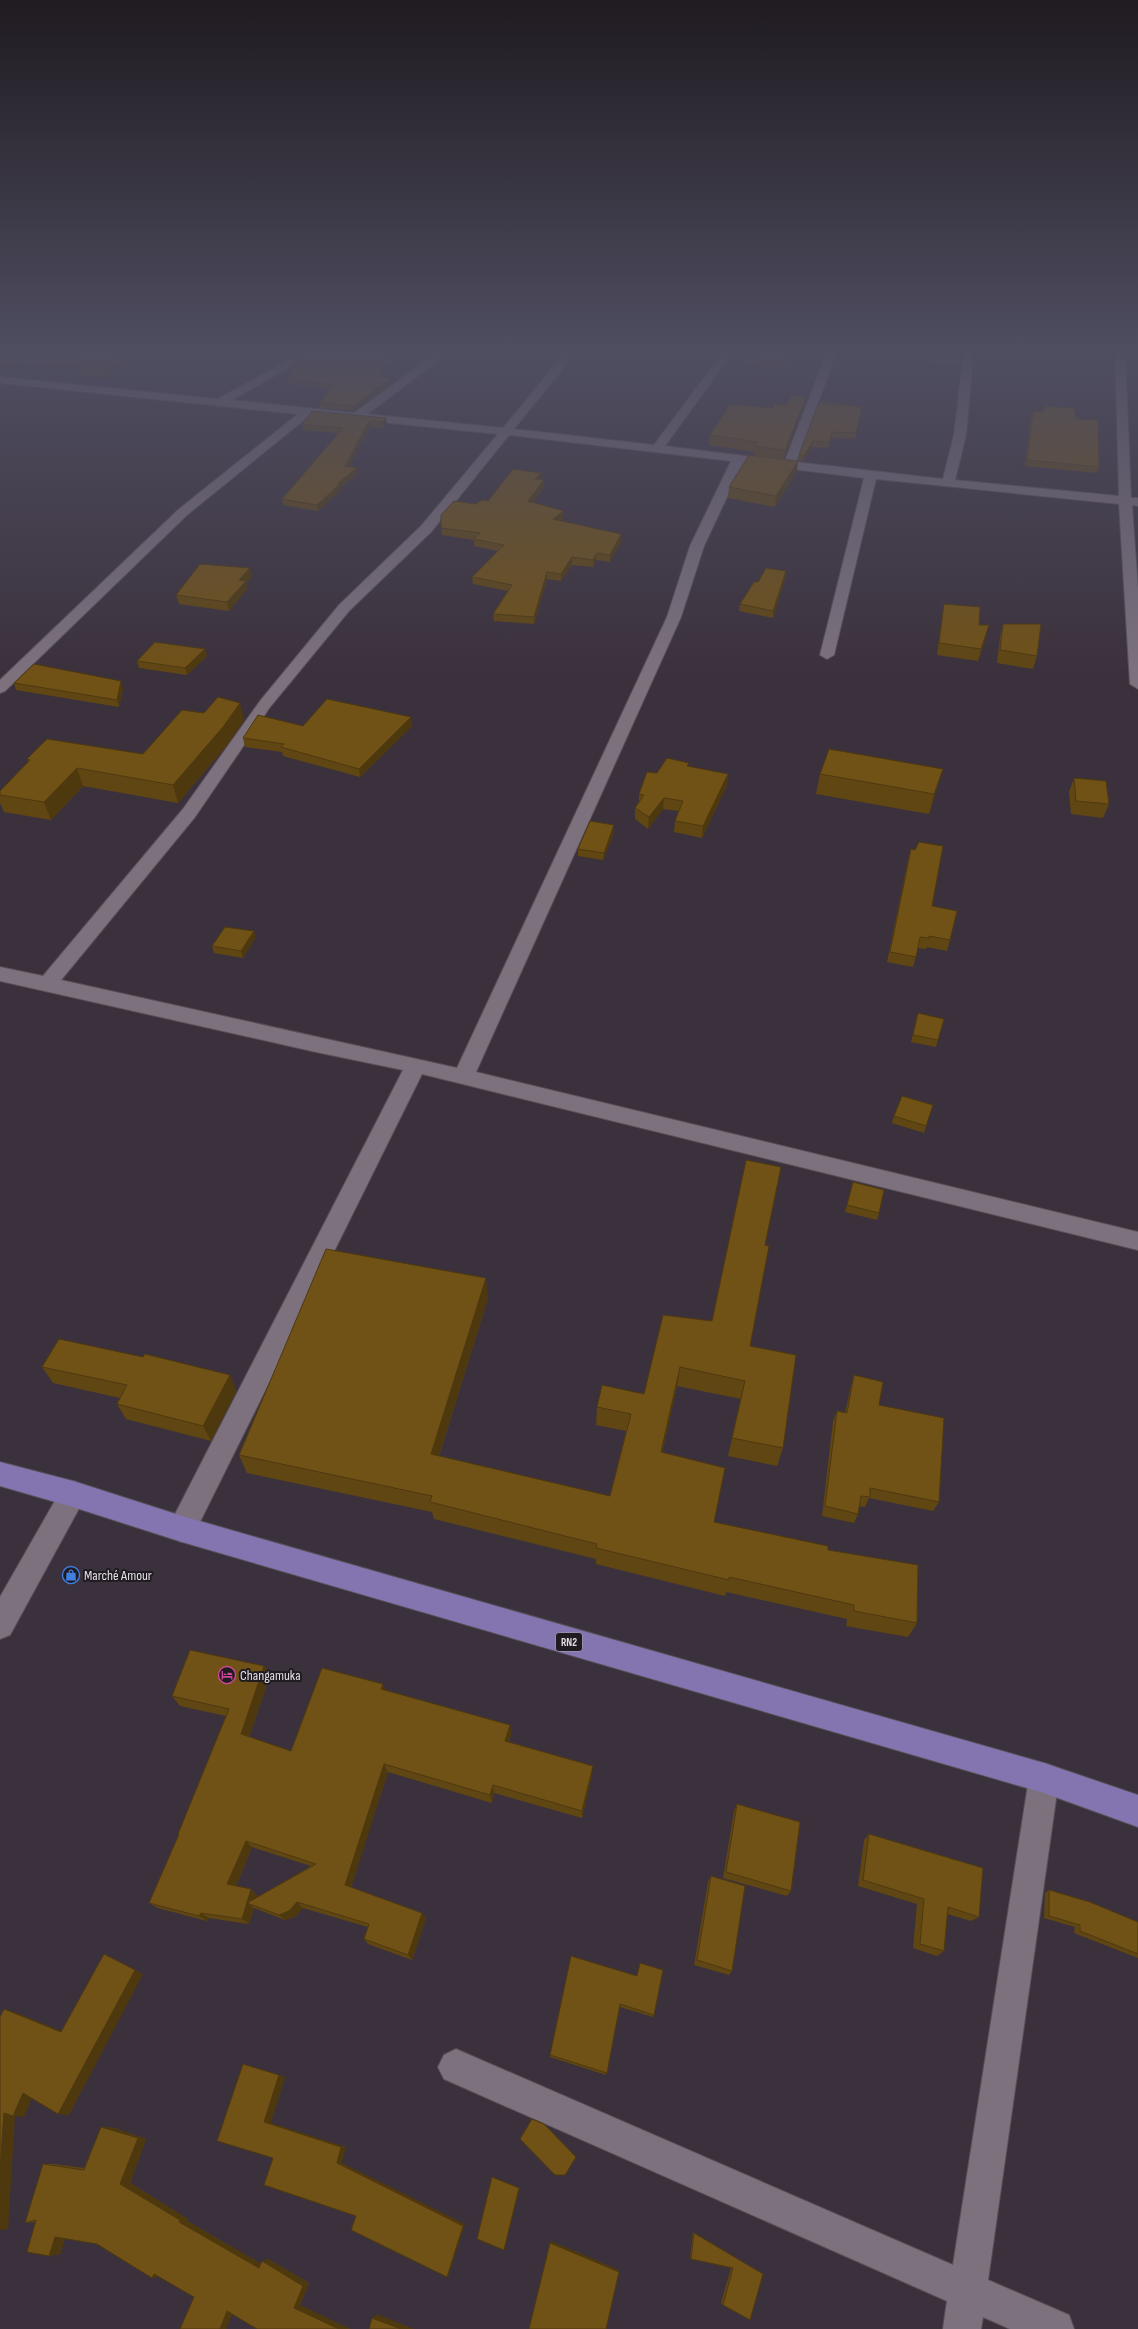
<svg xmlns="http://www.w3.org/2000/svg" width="1138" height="2329" font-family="'Sofia Sans Condensed',sans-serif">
	<rect width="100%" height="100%" fill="#3b313c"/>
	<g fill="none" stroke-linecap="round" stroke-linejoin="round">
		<!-- minor casing -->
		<g stroke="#585059" stroke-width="2">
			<path id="minor" d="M309 349H322L232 400 354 413 421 364 435 349H446L429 368 367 414 503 428 568 349H579L514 429 654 445 725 349H735L665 446 785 461 828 349H838L796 462 943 479 954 435 964 349H974L966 435 955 480 1119 496 1115 349H1125L1131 498H1138V506L1132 505 1138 588V689L1130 684 1119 504 876 479 834 655 827 659 820 655 864 478 743 463 704 546 681 617 476 1072 1138 1232V1250L422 1074 192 1538 182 1542 172 1538 168 1529 172 1520 403 1070 316 1052 0 981V967L43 976 183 809 260 701 339 605 421 526 498 434 310 415 187 515 5 691 0 693V680L179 509 298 414 0 383V377L218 399ZM509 435 731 461 690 546 667 617 457 1068 61 980 195 817 270 707 349 611 431 532Z
				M73 1481 82 1485 86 1494 82 1503 10 1635 0 1639V1597L64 1485Z
				M1044 1763 1055 1767 1059 1778 988 2280 1069 2315 1074 2329H1010L983 2317 981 2329H943L947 2301 444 2079 438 2067 444 2055 456 2049 953 2265 1029 1778 1033 1767Z"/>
		</g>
		<!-- trunk casing -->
		<g stroke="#585059" stroke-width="2">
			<path id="trunk" d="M0 1462 73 1481 182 1516 1044 1763 1138 1795V1827L1044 1793 182 1542 73 1507 0 1486Z"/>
		</g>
		<!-- minor -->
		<use href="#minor" fill="#7d717e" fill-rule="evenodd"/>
		<!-- trunk -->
		<use href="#trunk" fill="#8475b0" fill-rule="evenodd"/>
	</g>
	<!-- wall -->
	<path fill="#604613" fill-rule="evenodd" d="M0 349H143L107 378 79 375 77 366 19 362 13 365 0 364Z
		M318 349H400L382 376 391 378 392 383 354 411 320 408V402L329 390 286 383 285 378 295 371H291L290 365Z
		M790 349 786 370 743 364 744 358Z
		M891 349H961L958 364 902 359V356L891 355Z
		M819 402 861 413 855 439 831 438 828 448 812 447 803 461H798L799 455Z
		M787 405 804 406 784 459 797 471 775 507 728 498 729 487 754 455 755 452 709 445 710 435 773 408Z
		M1044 406 1076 419 1099 467 1097 473 1025 466 1031 417 1033 411 1042 412Z
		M386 418 387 424 383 428 370 427 349 467 357 474 341 487V490L318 511 283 505 282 499 339 433 303 430 302 424Z
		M541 473V480H544V487L533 502 564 518 561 521 621 542 610 562 596 560 593 567 572 565 561 581 547 579 534 624 494 621 493 614 508 591 473 584 472 577 498 551 474 546V540L442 535 441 528 476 504 488 501Z
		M786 571 785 578 773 618 739 611 740 604 758 582Z
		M252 577 246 583 247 589 229 611 179 604 176 595Z
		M944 604 979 625 986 637 978 661 937 655 942 616Z
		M1003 624 1037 656 1033 669 997 663 1000 637Z
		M205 649 207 656 187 675 139 668 137 661Z
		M14 683 123 688 119 707 16 690Z
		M244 720 227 745 178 803 83 786 51 820 4 812 0 803V791L28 762 27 759 143 754Z
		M303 726H412L360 777 283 756 282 752 245 747 243 738Z
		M689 766 728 774 727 785 702 838 674 832 675 821 679 811 663 809 648 829 635 819V808L639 802V794L657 773Z
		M943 769 937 788 929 814 816 794 820 774Z
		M1074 778 1109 804 1103 818 1071 814 1069 792Z
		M614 832 603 860 578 856V849Z
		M911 849 932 906 950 940 947 951 927 947 926 949 918 948 913 967 887 962 908 860Z
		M254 931 255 938 243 958 214 953 212 946Z
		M918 1013 938 1040 936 1047 911 1042Z
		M933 1105 924 1133 892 1123 894 1116Z
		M853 1182 879 1213 877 1220 845 1212Z
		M765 1245 750 1346 783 1448 777 1466 728 1456 741 1399 677 1386 662 1453 714 1522 828 1550 917 1623 908 1637 846 1626 847 1619 726 1592 725 1596 596 1564V1559L434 1519 432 1512 247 1473 239 1455 488 1298 439 1456 610 1496 626 1431 596 1425 597 1407 644 1394 712 1321Z
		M42 1367 230 1375 236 1391 211 1441 126 1419 117 1404 120 1398 53 1383Z
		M854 1375 879 1405 939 1502 933 1511 869 1498 865 1507 859 1506 858 1514 854 1523 822 1516 833 1421 837 1411 845 1413 851 1386Z
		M264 1666 270 1675 249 1737 291 1751 385 1690 510 1725 511 1734 509 1742 592 1774 582 1818 494 1793 492 1803 388 1772 351 1887 426 1918 412 1960 368 1944 364 1939 368 1927 303 1908 295 1917 285 1920 254 1908 249 1924 209 1918 207 1921 158 1908 149 1903 179 1835 178 1834 226 1716 180 1706 172 1696ZM252 1847 311 1866 256 1898 257 1895 236 1886Z
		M737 1804 791 1891 787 1896 723 1878 734 1811Z
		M869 1834 979 1917 971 1921 947 1914 944 1951 937 1956 913 1948 917 1904 858 1886 864 1840Z
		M711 1876 732 1971 729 1975 694 1965 708 1882Z
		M1049 1890 1138 1922V1958L1074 1933 1075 1927 1044 1918 1045 1893Z
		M640 1963 654 2015 653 2017 620 2007 606 2075 550 2057V2055L637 1976Z
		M101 2127H111L146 2139 130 2183 188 2219 187 2221 261 2264 268 2259 309 2283 300 2305 232 2314 226 2329H180L194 2297 159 2276 152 2278 97 2244 65 2238 60 2254 49 2256 36 2222 25 2223 43 2164H54L84 2168Z
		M693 2232 694 2233 763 2274 723 2305 721 2303 731 2268 691 2259 690 2258Z"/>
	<!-- shaded-wall -->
	<path fill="#4e390f" d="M130 349H143L107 378 105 369Z
		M396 349H400L379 382 378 376Z
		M16 353 19 362 13 365 10 357Z
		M391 378 392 383 354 411 353 406Z
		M806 397 804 406 784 459 785 450Z
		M386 418 387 424 383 428 382 422Z
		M369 421 370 427 346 473 345 466Z
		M832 432 831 438 828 448 829 442Z
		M813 441 812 447 803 461 804 455Z
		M798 461 797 471 775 507 776 496Z
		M357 468V474L341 487V490L318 511 317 505 338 483Z
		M541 473V480L535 479Z
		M544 480V487L528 508V501Z
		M564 511V518L553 526V519Z
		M621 534V542L610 562V555Z
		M597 553 596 560 593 567V560Z
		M572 557V565L561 581V574Z
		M250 568 252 577 246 583 247 589 229 611 227 602 239 580Z
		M786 571 785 578 773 618V611Z
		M547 572V579L534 624V617Z
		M989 625 986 637 978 661 981 649Z
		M205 649 207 656 187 675 185 668Z
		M121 681 123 688 119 707 117 700Z
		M240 703 244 720 227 745 178 803 173 785Z
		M411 717 412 726 360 777 359 769Z
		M77 768 83 786 51 820 44 802Z
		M943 769 937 788 929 814 934 794Z
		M728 774 727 785 702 838 703 826Z
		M664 798 663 809 648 829 649 817Z
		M614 825V832L603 860 604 853Z
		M254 931 255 938 243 958 241 951Z
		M486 1278 488 1298 434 1471 431 1454Z
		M680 1367 677 1386 658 1470 661 1452Z
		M230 1375 236 1391 211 1441 203 1426Z
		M264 1666 270 1675 247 1743 241 1734Z
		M383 1684 387 1693 381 1689Z
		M510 1725 511 1734 507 1749 505 1741Z
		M384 1764 388 1772 350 1891 345 1885Z
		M593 1766 592 1774 582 1818V1811Z
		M493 1785 494 1793 492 1803 490 1795Z
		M246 1841 252 1847 234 1890 227 1884Z
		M251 1889 257 1895 254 1906 247 1903 254 1908 249 1924 242 1919Z
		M297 1902 303 1908 295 1917 285 1920 279 1915Z
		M201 1913 209 1918 207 1921 199 1916Z
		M422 1913 426 1918 412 1960 408 1955Z
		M104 1954 113 1958 143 1974 69 2115 58 2114Z
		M4 2009 15 2012 71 2035 61 2032Z
		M279 2075 285 2077 271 2123 346 2147 342 2163 465 2224 449 2274 447 2277 337 2163 264 2122Z
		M23 2093 33 2095 24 2117 15 2116 8 2229 0 2230V2171L4 2113Z
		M101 2127H111L146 2139 130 2183 188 2219 187 2221 265 2266 259 2268 179 2222 120 2184Z
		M492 2177 520 2188 504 2250Z
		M66 2235 60 2254 49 2256 55 2237Z
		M551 2241 617 2269 619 2272 550 2243Z
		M268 2259 309 2283 300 2305 351 2329H339L294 2308 262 2261Z
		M154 2274 161 2276 152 2278Z
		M235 2308 226 2329H220L227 2311Z
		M377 2314 414 2329H401L372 2318Z"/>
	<!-- building -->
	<path fill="#705116" stroke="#4e390f" d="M0 349H130L105 369 77 366V357L16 353 10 357 0 355Z
		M318 349H396L378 376 391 378 353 406 320 402 333 385 285 378 302 367 290 365Z
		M752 349H789L786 364 744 358Z
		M895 349H961L959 358 903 353V350Z
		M791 395 806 397 785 450 755 446 758 442 710 435 730 404 773 408 774 404 787 405Z
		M819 402 862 407 856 433 832 432 829 442 813 441 804 455H799Z
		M1044 406 1074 408 1076 419 1098 420 1099 467 1027 460 1033 411 1044 412Z
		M312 411 386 418 382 422 369 421 345 466 357 468 338 483H341L317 505 282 499 343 428 302 424Z
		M749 455 798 461 776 496 729 487Z
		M513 469 541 473 535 479 544 480 528 501 564 511 553 519 621 534 610 555 597 553 593 560 572 557 561 574 547 572 534 617 493 614 512 585 472 577 504 545 474 539 480 533 441 528V515L454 501 476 504 482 500 488 501Z
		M200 564 250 568 239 580 246 581 227 602 176 595Z
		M766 568 786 571 773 611 740 604 754 582H758Z
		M944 604 980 607 979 625H989L981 649 939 643Z
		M1003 624H1041L1037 656 1000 650Z
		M155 642 205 649 185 668 137 661Z
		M34 664 121 681 117 700 14 683Z
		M218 697 240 703 223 727 173 785 77 768 44 802 0 795V791L30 760 27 759 47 739 143 754 182 710 204 713Z
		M327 699 411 717 359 769 281 747 284 744 243 738 258 715 303 726Z
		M829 749 943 769 934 794 820 774Z
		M667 758 689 763 687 766 728 774 703 826 675 821 683 801 664 798 649 817 635 808 644 795 639 794 647 772 657 773Z
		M1074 778 1106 781 1109 804 1076 801Z
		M590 821 614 825 604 853 578 849Z
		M919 842 943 846 932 906 957 911 950 940 929 936V938L920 937 916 957 890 952 911 849 915 850Z
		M225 927 254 931 241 951 212 946Z
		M918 1013 944 1019 938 1040 913 1035Z
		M902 1096 933 1105 926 1126 894 1116Z
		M746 1160 781 1167 765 1245 769 1246 750 1346 796 1355 783 1448 732 1438 745 1381 680 1367 661 1452 725 1468 714 1522 828 1546V1550L918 1565 917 1623 854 1611V1605L729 1577V1580L596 1548 597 1544 430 1502 432 1496 239 1455 326 1249 486 1278 431 1454 610 1496 631 1414 597 1407 602 1385 644 1394 663 1315 712 1321Z
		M853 1182 884 1190 879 1213 847 1205Z
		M59 1339 143 1357 145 1354 230 1375 203 1426 117 1404 127 1385 42 1367Z
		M854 1375 883 1382 879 1405 944 1418 939 1502 870 1488V1497L861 1496 858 1514 825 1506 837 1411 847 1413Z
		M190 1650 264 1666 241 1734 291 1751 322 1668 383 1684 381 1689 510 1725 505 1741 593 1766 582 1811 493 1785 490 1795 384 1764 345 1885 422 1913 408 1955 364 1939 369 1924 297 1902 289 1911 279 1915 247 1903 316 1864 246 1841 227 1884 251 1889 242 1919 201 1913 199 1916 149 1903 179 1834H178L229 1709 172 1696Z
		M737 1804 800 1822 791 1891 726 1872Z
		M869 1834 983 1868 979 1917 948 1907 944 1951 920 1944 924 1899 863 1880Z
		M711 1876 745 1886 732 1971 697 1960Z
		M1049 1890 1090 1902 1138 1922V1954L1080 1931V1925L1049 1916Z
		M104 1954 135 1970 58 2114 23 2093 13 2116 4 2113 0 2171V2017L4 2009 61 2032Z
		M571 1956 637 1976 640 1963 663 1970 654 2015 620 2004 607 2073 550 2055Z
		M243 2064 279 2075 264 2122 341 2147 337 2163 463 2226 447 2277 351 2230 356 2216 264 2185 273 2158 217 2141Z
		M532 2119 544 2124 576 2157 565 2175H555L520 2139Z
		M101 2127 138 2138 120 2184 180 2220 179 2222 259 2268 262 2261 303 2286 294 2308 339 2329H257L227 2311 220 2329H180L194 2297 154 2274 152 2278 97 2244 55 2237 49 2256 27 2252 36 2220 25 2223 43 2164 84 2170Z
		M492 2177 519 2188 504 2250 477 2239Z
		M694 2233 763 2274 750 2320 723 2305 733 2268 691 2259Z
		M550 2243 619 2272 606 2329H529Z
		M372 2318 401 2329H369Z"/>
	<!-- sky -->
	<linearGradient id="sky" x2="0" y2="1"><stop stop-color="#201b21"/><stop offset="0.52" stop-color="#4f4e61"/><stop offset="1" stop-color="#4f4e61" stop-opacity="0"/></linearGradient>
	<rect width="1138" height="675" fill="url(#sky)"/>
	<!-- icons -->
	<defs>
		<g id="shop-ring" transform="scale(0.9)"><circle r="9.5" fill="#1f1b20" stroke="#3f7fe0" stroke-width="1.5"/><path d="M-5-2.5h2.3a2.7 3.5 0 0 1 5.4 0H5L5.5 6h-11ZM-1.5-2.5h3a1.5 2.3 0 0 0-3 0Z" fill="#3f7fe0"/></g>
		<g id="hotel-ring" transform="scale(0.9)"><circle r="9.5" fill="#1f1b20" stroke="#d1479c" stroke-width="1.5"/><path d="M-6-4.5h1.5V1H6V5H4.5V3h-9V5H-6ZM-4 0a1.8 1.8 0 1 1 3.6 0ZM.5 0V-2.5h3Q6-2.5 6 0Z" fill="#d1479c"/></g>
	</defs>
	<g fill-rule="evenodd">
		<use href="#shop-ring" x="71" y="1575"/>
		<use href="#hotel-ring" x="227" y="1675"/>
	</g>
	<g text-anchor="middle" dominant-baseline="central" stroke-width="4" stroke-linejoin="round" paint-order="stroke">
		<!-- shield labels -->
		<rect fill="#1f1b20" stroke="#a9a4aa" stroke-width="1" x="556" y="1633" width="26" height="18" rx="3"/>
		<g font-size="11" font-weight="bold" fill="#e4dee5">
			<text x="569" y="1642">RN2</text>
		</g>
		<!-- near-poi labels -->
		<g font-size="14" fill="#e4dee5" stroke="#1f1b20" text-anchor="start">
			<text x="84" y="1575">Marché Amour</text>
			<text x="240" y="1675">Changamuka</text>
		</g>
	</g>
</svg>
